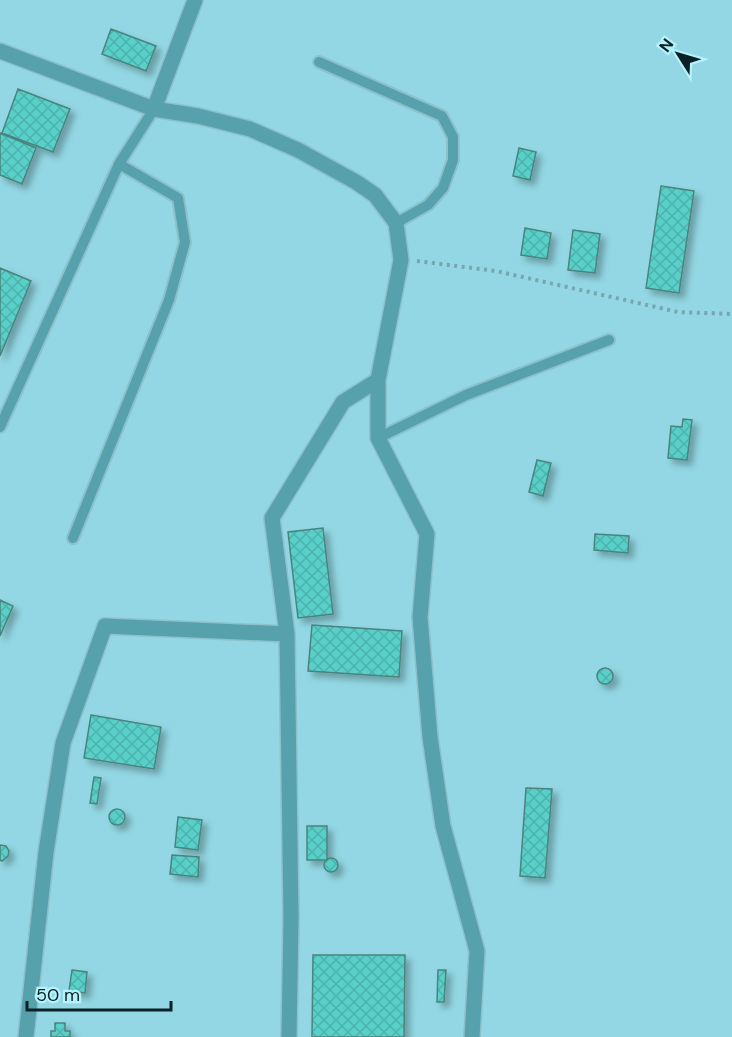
<svg xmlns="http://www.w3.org/2000/svg" width="732" height="1037" font-family="'DM Sans',sans-serif">
	<defs>
		<pattern id="building-cross-hatch" width="8" height="8" patternUnits="userSpaceOnUse" patternTransform="scale(1.5)"><rect width="8" height="8" fill="#59d0c9"/><path d="M0 0l8 8M0 8l8-8" fill="none" stroke="#4cb2ac"/></pattern>
		<filter id="shadow"><feDropShadow dx="5" dy="5" stdDeviation="3" flood-color="#0004"/></filter>
	</defs>
	<rect width="100%" height="100%" fill="#a9e4ef"/>
	<!-- built -->
	<path fill="#92d7e3" d="M0 0H732V1037H0Z"/>
	<!-- building -->
	<path fill="url(#building-cross-hatch)" stroke="#49847f" stroke-width="1.5" filter="url(#shadow)" d="M111 29 156 46 146 71 102 54Z
		M18 89 70 109 53 152 2 133Z
		M0 133 36 148 22 184 0 175Z
		M519 148 536 152 530 180 513 176Z
		M661 186 694 191 679 293 646 288Z
		M525 228 551 233 547 259 521 255Z
		M573 230 600 234 595 273 568 270Z
		M0 268 31 281 0 356Z
		M683 419 692 420 687 460 668 458 671 426 682 427Z
		M537 460 551 463 543 496 529 492Z
		M323 528 333 614 298 618 288 532Z
		M595 534 629 536 628 553 594 550Z
		M0 600 13 606 0 636Z
		M312 625 402 631 399 677 308 671Z
		M597 676a8 8 0 1 1 16 0a8 8 0 1 1-16 0Z
		M91 715 161 727 154 769 84 758Z
		M94 777 101 778 97 804 90 803Z
		M526 788 552 789 545 878 520 876Z
		M109 817a8 8 0 1 1 16 0a8 8 0 1 1-16 0Z
		M178 817 202 820 198 850 175 847Z
		M307 826H327V860H307Z
		M0 845 6 846 9 851 8 856 2 861 0 860Z
		M172 855 199 857 198 877 170 874Z
		M324 865a7 7 0 1 1 14 0a7 7 0 1 1-14 0Z
		M313 955H405L404 1037H312Z
		M72 970 87 972 85 993 69 991Z
		M438 970H446L444 1002H437Z
		M55 1023H65V1031H70V1037H51V1031H55Z"/>
	<g fill="none" stroke-linecap="round" stroke-linejoin="round">
		<!-- service casing -->
		<g stroke="#8cc1cb" stroke-width="14">
			<path id="service" d="M319 62 442 116 453 137V160L443 188 428 205 396 223
				M0 427 119 164 154 109
				M378 438 466 395 609 340
				M73 538 169 300 185 242 178 198 119 164"/>
		</g>
		<!-- minor casing -->
		<g stroke="#8cc1cb" stroke-width="18">
			<path id="minor" d="M0 51 154 109 198 116 250 129 298 150 356 182 375 195 396 223 401 260 378 380V438L427 534 420 617 430 737 443 826 477 951 472 1037
				M154 109 195 0
				M26 1037 46 852 63 743 105 626 287 634
				M289 1037 291 918 287 634 272 518 343 402 378 380"/>
		</g>
		<!-- path -->
		<path stroke="#77a6af" stroke-width="4" stroke-dasharray="3 4.5" stroke-linecap="butt" d="M417 261 496 271 678 312 732 314"/>
		<!-- service -->
		<use href="#service" stroke="#57a1ad" stroke-width="10"/>
		<!-- minor -->
		<use href="#minor" stroke="#57a1ad" stroke-width="15"/>
	</g>
	<!-- north arrow -->
	<g transform="translate(678 54) rotate(307)" stroke="#b5f2fc" stroke-width="4.5" paint-order="stroke">
	<path d="M0-4.5L10 22L0 15L-10 22Z" fill="#0a2226"/>
	<text y="-9" font-size="16" font-weight="bold" text-anchor="middle" fill="#0a2226">N</text>
	</g>
	<!-- scale -->
	<path d="M27 1001v9h144v-9" fill="none" stroke="#0a2226" stroke-width="3"/>
	<text x="36" y="1001" font-size="18" fill="#0a2226" stroke="#b5f2fc" stroke-width="4.5" paint-order="stroke">50 m</text>
</svg>
